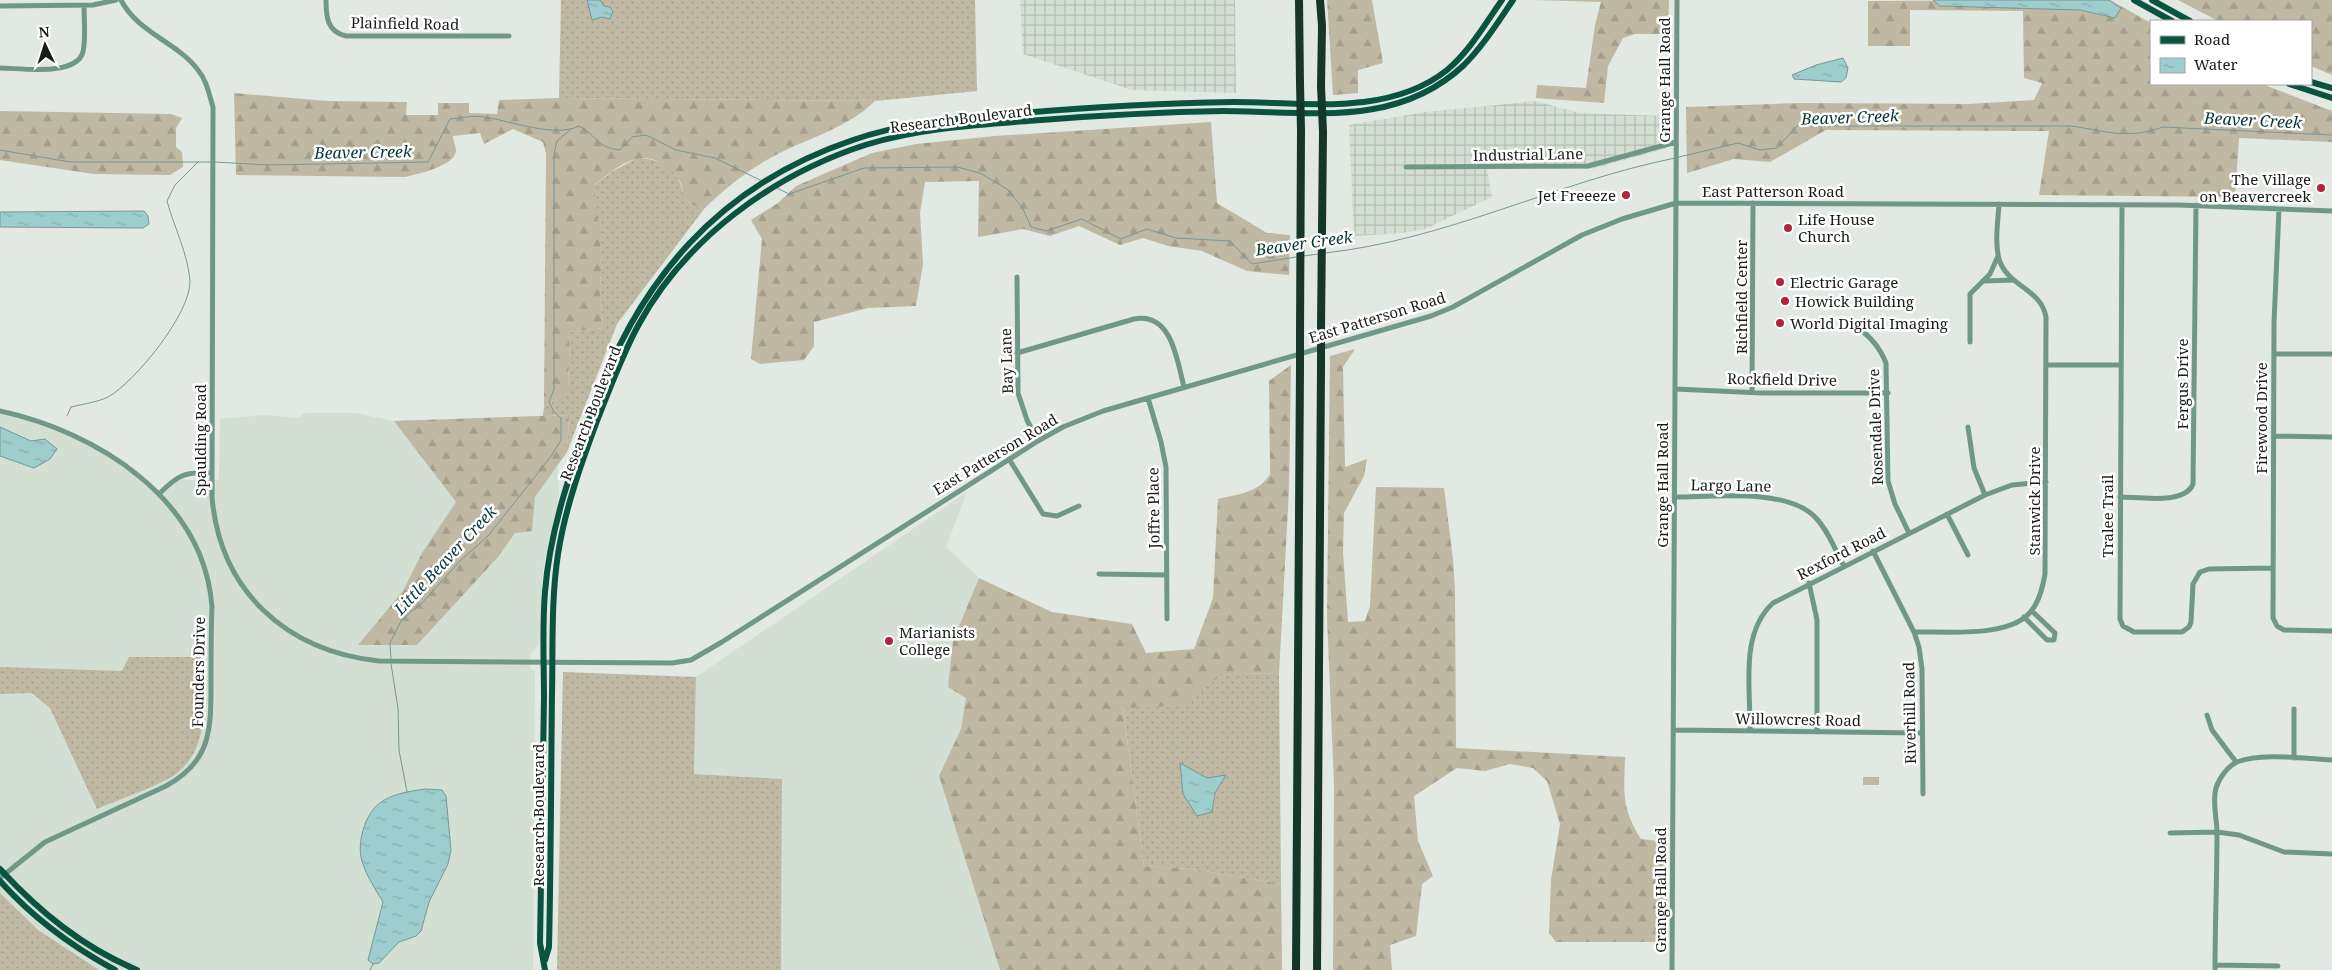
<svg xmlns="http://www.w3.org/2000/svg" width="2332" height="970" font-family="'Noto Serif',serif">
	<defs>
		<pattern id="industrial-grid" width="8" height="8" patternUnits="userSpaceOnUse" patternTransform="scale(1.25)"><rect width="8" height="8" fill="#d3dfd3"/><path d="M0 4h8M4 0v8" fill="none" stroke="#b5bfb5"/></pattern>
		<pattern id="grass-dots" width="8" height="8" patternUnits="userSpaceOnUse" patternTransform="scale(1.25)"><rect width="8" height="8" fill="#bfb8a2"/><path d="M2 2h.1M6 6h.1" fill="none" stroke="#a49e8b" stroke-width="1.8" stroke-linecap="round"/></pattern>
		<pattern id="forest-firs" width="22" height="20" patternUnits="userSpaceOnUse" patternTransform="scale(1.25)"><rect width="22" height="20" fill="#bfb8a2"/><path d="M5 1l3.5 6h-7zM16 11l3.5 6h-7z" fill="#a49e8b"/></pattern>
		<pattern id="water-ripples" width="26" height="14" patternUnits="userSpaceOnUse" patternTransform="scale(1.25)"><rect width="26" height="14" fill="#9dcdcc"/><path d="M2 4q2-2 4 0t4 0M15 11q2-2 4 0t4 0" fill="none" stroke="#87afaf"/></pattern>
	</defs>
	<rect width="100%" height="100%" fill="#e2e8e2"/>
	<!-- built -->
	<path fill="#d3dfd3" d="M0 410 45 422 86 441 160 493 172 480H219L220 419 264 415 298 418 305 413H356L394 421 543 416 557 449 559 494 543 569 539 645 530 654V668L535 671 533 970H0Z
		M967 492 946 547 979 578 953 641 966 698 961 729 939 777 1000 970H781L782 779 694 774 696 677Z"/>
	<!-- industrial -->
	<path fill="url(#industrial-grid)" d="M1020 0H1235L1236 93 1132 90 1023 54Z
		M1535 101 1580 113 1662 116 1668 148 1592 169H1487L1492 197 1425 229 1403 233 1354 236 1349 125 1425 112Z"/>
	<!-- grass -->
	<path fill="url(#grass-dots)" d="M561 0H975L977 91 875 101 559 98Z
		M637 158C652 159 670 162 678 178 686 196 680 203 704 209L617 324 567 452 569 415 543 416 544 407 568 392 570 332 603 328 600 286 602 263 593 186 613 171Z
		M129 657H203C206 698 211 756 168 779 145 791 120 799 97 809L50 708 32 693 0 694V667L122 671Z
		M563 672 696 677 694 774 782 779 781 970H557Z
		M1230 673 1279 674 1281 884 1193 869 1144 866 1123 707 1182 706 1215 680Z
		M0 893 38 930 99 970H0Z"/>
	<!-- forest -->
	<path fill="url(#forest-firs)" d="M1327 0H1372L1383 63 1358 70V93L1333 95Z
		M1533 0H1669L1668 34H1635L1623 38 1608 66 1604 103 1536 98 1537 85 1586 88 1595 25 1601 2Z
		M2110 0 2151 23V84H2262L2332 111V142L2239 138 2235 197 2039 195 2049 131 1826 130 1770 162 1734 159 1687 173 1686 107 1801 103 1968 104 2034 100 2042 83 2024 78 2023 11 1910 10V46H1868V1Z
		M2178 0H2332V75L2311 66V21H2218Z
		M234 93 326 101 407 102 406 115H438V103H469V113L497 114 499 100 559 98 875 101C848 128 808 138 774 156 748 170 725 188 704 209 674 201 689 193 677 176 674 172 668 169 665 166 639 146 615 169 594 185L602 263 600 286 603 328 570 332 568 392 544 407 546 154 543 142 513 129 484 144 480 133 453 136C453 140 456 146 456 151 455 166 417 174 405 177L236 175Z
		M0 111 171 114 182 118 176 128V147L182 152 183 167 170 175 94 174 0 160Z
		M1211 122 1217 203 1267 233 1290 235 1289 275 1247 271 1202 251 1168 246 1143 238 1120 245 1079 226 1050 236 1023 229 978 237 979 181 925 182 920 213 923 264 916 306 868 308 814 322V346L804 360 760 364 751 359 762 239 751 220 778 203 796 186 872 153 916 144 995 136Z
		M1355 349 1343 367 1345 467 1367 459 1364 476 1344 513 1343 552 1348 622 1365 621 1370 606 1376 487 1444 488 1453 559 1455 590 1456 748 1625 757C1624 793 1621 807 1641 839L1666 842 1668 940 1665 946 1656 942H1556L1549 933 1551 880 1560 824 1547 781 1533 768 1510 764 1485 771 1457 768 1414 796 1418 841 1433 876 1422 884 1416 936 1390 945 1392 970H1333L1334 785 1327 617 1330 356Z
		M1291 365 1289 489 1279 674 1230 673 1215 680 1183 706 1123 708 1144 866 1193 869 1281 884 1282 970H1000L939 776 961 729 966 698 948 687 953 641 979 578 1052 612 1132 624 1146 653 1194 649 1213 598 1218 499C1238 494 1259 493 1270 474L1269 381Z
		M569 415 567 452 535 497 532 531 515 533 498 557 417 645H358L403 591 422 553 456 502 394 421Z"/>
	<!-- green -->
	<path fill="#bfb8a2" d="M1863 777H1879V785H1863Z"/>
	<!-- water -->
	<path fill="url(#water-ripples)" stroke="#769897" d="M587 0H600L604 6 610 7 613 12 610 19 602 17 592 20Z
		M1933 0H2109L2121 8 2115 18 2080 10 1940 6Z
		M1843 58 1848 68 1846 78 1841 82 1794 79 1792 75 1816 65Z
		M144 211 148 216 149 224 143 228 0 227V212Z
		M0 427 31 441 45 439 57 449 50 459 34 468 0 456Z
		M1180 763 1207 778 1226 775 1215 793 1212 812 1197 816 1183 794Z
		M425 789 442 790 446 796 451 850 448 864 429 902 421 931 416 936 399 942 379 963 373 964 368 960 383 902C376 890 367 877 363 864 359 855 360 843 362 834 371 798 392 794 425 789Z"/>
	<g fill="none" stroke-linecap="round" stroke-linejoin="round">
		<!-- stream -->
		<path stroke="#769897" stroke-width="1" d="M0 150 70 162H211
			M1679 157 1738 143 1760 150 1777 148 1797 126H2071C2108 131 2125 140 2163 127L2332 135
			M215 162 268 165 428 162 450 119C461 118 474 115 484 117 512 121 554 138 579 126 598 136 595 147 620 150L632 137 646 135 676 150 715 158 762 181
			M777 188 789 194 864 168 957 167 980 173 1007 189 1022 207 1031 227 1046 231 1082 219 1121 239 1147 229 1176 238 1230 241 1252 264 1296 257
			M1325 253C1446 240 1556 182 1675 158
			M1303 256 1319 254
			M67 416 71 407C83 404 98 402 108 397 135 382 191 313 190 281 188 254 174 227 167 201L175 185 198 162
			M391 660 390 643 402 619 422 603 460 561 488 536 552 455 561 440V418L554 412 549 402 554 389V154L557 141 570 130
			M391 664 398 708 399 750 407 792
			M370 970 373 964"/>
		<!-- minor -->
		<path stroke="#709889" stroke-width="5" d="M121 0C138 33 177 42 198 70 207 81 209 94 213 107L212 497C220 591 286 651 379 661L672 663 691 660 722 642 1038 441 1063 427 1103 411 1431 316 1453 307 1582 235 1622 219 1676 203 2179 205 2332 211
			M326 0C326 16 327 32 346 36H509
			M0 6 93 5 116 0
			M0 68C20 68 76 77 83 52 86 38 84 20 84 6
			M1406 167 1588 166 1676 142
			M2122 205 2120 619 2123 626 2134 632H2182L2189 627 2191 622 2193 584 2200 572 2209 569 2273 568
			M2279 209 2274 323 2273 618 2277 626 2284 630 2332 631
			M1017 277 1018 393 1027 420 1038 441
			M1984 281 2013 280
			M1856 327C1869 335 1880 348 1886 363L1888 481 1895 504 1909 533
			M1970 342V294L1990 274 1998 256
			M1017 353 1134 319C1172 312 1177 360 1184 387
			M2274 354H2332
			M2047 365H2121
			M1675 389 1762 393H1888
			M1752 392 1753 203
			M1148 398 1161 442 1166 467 1167 619
			M0 411C97 432 204 499 212 607 211 632 211 656 211 681 211 728 212 761 166 786L45 842 0 878
			M1968 427 1974 468 1985 495
			M2274 436 2332 437
			M1009 459 1043 514 1057 516 1079 506
			M160 493C179 474 185 472 212 473
			M1675 497C1714 497 1787 488 1815 517 1828 530 1835 550 1844 566
			M2120 497C2139 497 2185 505 2193 484L2196 205
			M1947 514 1968 555
			M1873 551 1914 632 1919 647 1922 669 1923 794
			M1099 574 1167 575
			M1809 583 1817 620V732
			M2024 617 2047 640H2054L2055 633 2032 611
			M1914 632C1944 631 2012 639 2032 610 2039 601 2043 586 2045 574L2046 317C2041 289 2010 287 2000 262 1994 246 1998 221 1999 204
			M2207 715 2212 730 2236 762
			M1674 730 1921 733
			M1750 731C1751 690 1739 634 1773 603L1985 495 2012 485 2046 482
			M2294 758V709
			M2170 833 2217 832 2239 835 2284 852 2332 854
			M2215 965 2278 966
			M1672 970 1677 0
			M2215 970C2215 924 2217 879 2217 833 2217 819 2212 802 2216 788 2219 778 2228 766 2237 762 2262 752 2305 759 2332 760"/>
		<!-- major -->
		<path stroke="#095340" stroke-width="6" d="M2134 0 2172 21
			M2152 0 2190 21
			M2311 82 2332 88
			M2289 84 2332 98
			M0 869C40 912 82 947 137 970
			M0 881C33 918 71 946 115 970
			M545 960 549 947C551 862 551 778 552 693 553 647 551 600 558 554 565 509 581 464 597 421 610 388 622 355 639 324 686 238 773 175 865 145 917 129 973 125 1027 121 1092 116 1157 112 1223 111 1308 111 1396 129 1464 65 1483 46 1498 22 1513 0
			M545 970 540 943C542 861 543 779 544 698 544 663 542 627 545 592 550 528 571 470 592 411 638 280 719 185 853 140 907 121 965 118 1022 113 1092 107 1163 103 1234 102 1303 102 1388 117 1447 70 1469 52 1485 24 1502 0"/>
		<!-- highway -->
		<path stroke="#14362b" stroke-width="8" d="M1299 0 1300 83
			M1320 0 1322 26 1321 86
			M1321 328 1323 132
			M1300 333 1301 131
			M1296 970 1300 368
			M1317 970 1321 366"/>
		<!-- highway-bridge -->
		<path stroke="#14362b" stroke-width="8" d="M1300 83 1301 131
			M1321 86 1323 132
			M1300 333V368
			M1321 366V328"/>
	</g>
	<!-- markers -->
	<g fill="#b4223d" stroke="#fff" stroke-width="2">
		<circle cx="2321" cy="188" r="5"/>
		<circle cx="1626" cy="195" r="5"/>
		<circle cx="1788" cy="228" r="5"/>
		<circle cx="1780" cy="282" r="5"/>
		<circle cx="1785" cy="301" r="5"/>
		<circle cx="1780" cy="323" r="5"/>
		<circle cx="889" cy="641" r="5"/>
	</g>
	<g text-anchor="middle" dominant-baseline="central" stroke-width="5" stroke-linejoin="round" paint-order="stroke">
		<!-- street labels -->
		<g font-size="15" fill="#1a1c1a" stroke="#fff">
			<text transform="translate(405 23) rotate(1)">Plainfield Road</text>
			<text transform="translate(1664 80) rotate(-90)">Grange Hall Road</text>
			<text transform="translate(961 118) rotate(-7)">Research Boulevard</text>
			<text transform="translate(1528 154) rotate(-1)">Industrial Lane</text>
			<text x="1773" y="191">East Patterson Road</text>
			<text transform="translate(1741 297) rotate(-90)">Richfield Center</text>
			<text transform="translate(1377 317) rotate(-17)">East Patterson Road</text>
			<text transform="translate(1006 361) rotate(-92)">Bay Lane</text>
			<text transform="translate(1782 379) rotate(1)">Rockfield Drive</text>
			<text transform="translate(2182 384) rotate(-90)">Fergus Drive</text>
			<text transform="translate(590 413) rotate(-69)">Research Boulevard</text>
			<text transform="translate(2261 418) rotate(-90)">Firewood Drive</text>
			<text transform="translate(1875 427) rotate(-92)">Rosendale Drive</text>
			<text transform="translate(200 440) rotate(-90)">Spaulding Road</text>
			<text transform="translate(995 454) rotate(-31)">East Patterson Road</text>
			<text transform="translate(1662 485) rotate(-90)">Grange Hall Road</text>
			<text transform="translate(1731 485) rotate(1)">Largo Lane</text>
			<text transform="translate(2034 501) rotate(-90)">Stanwick Drive</text>
			<text transform="translate(1153 508) rotate(-91)">Joffre Place</text>
			<text transform="translate(2107 516) rotate(-90)">Tralee Trail</text>
			<text transform="translate(1841 553) rotate(-27)">Rexford Road</text>
			<text transform="translate(198 672) rotate(-89)">Founders Drive</text>
			<text transform="translate(1909 713) rotate(-91)">Riverhill Road</text>
			<text transform="translate(1798 719) rotate(1)">Willowcrest Road</text>
			<text transform="translate(538 815) rotate(-90)">Research Boulevard</text>
			<text transform="translate(1660 890) rotate(-90)">Grange Hall Road</text>
		</g>
		<!-- poi labels -->
		<g font-size="15" fill="#1a1c1a" stroke="#fff" text-anchor="start">
			<text x="2311" y="179" text-anchor="end">The Village<tspan x="2311" dy="17">on Beavercreek</tspan></text>
			<text x="1616" y="195" text-anchor="end">Jet Freeeze</text>
			<text x="1798" y="219">Life House<tspan x="1798" dy="17">Church</tspan></text>
			<text x="1790" y="282">Electric Garage</text>
			<text x="1795" y="301">Howick Building</text>
			<text x="1790" y="323">World Digital Imaging</text>
			<text x="899" y="632">Marianists<tspan x="899" dy="17">College</tspan></text>
		</g>
		<!-- water labels -->
		<g font-size="16" font-style="italic" fill="#053535" stroke="#fff">
			<text transform="translate(1850 117) rotate(-2)">Beaver Creek</text>
			<text transform="translate(2253 120) rotate(3)">Beaver Creek</text>
			<text transform="translate(363 152) rotate(-1)">Beaver Creek</text>
			<text transform="translate(1304 243) rotate(-8)">Beaver Creek</text>
			<text transform="translate(445 560) rotate(-47)">Little Beaver Creek</text>
		</g>
	</g>
	<!-- legend -->
	<rect x="2150" y="20" width="162" height="65" fill="#ffffff" stroke="#a3a4a3"/>
	<rect x="2160" y="36" width="25" height="8" fill="#095340" stroke="#a3a4a3"/>
	<text x="2194" y="45" font-size="15" fill="#1a1c1a">Road</text>
	<rect x="2160" y="58" width="25" height="15" fill="url(#water-ripples)" stroke="#a3a4a3"/>
	<text x="2194" y="70" font-size="15" fill="#1a1c1a">Water</text>
	<!-- north arrow -->
	<g transform="translate(45 45) rotate(356)" stroke="#ffffff" stroke-width="4" paint-order="stroke">
	<path d="M0-4L9 19L0 12L-9 19Z" fill="#1a1c1a"/>
	<text y="-8" font-size="14" font-weight="bold" text-anchor="middle" fill="#1a1c1a">N</text>
	</g>
</svg>
